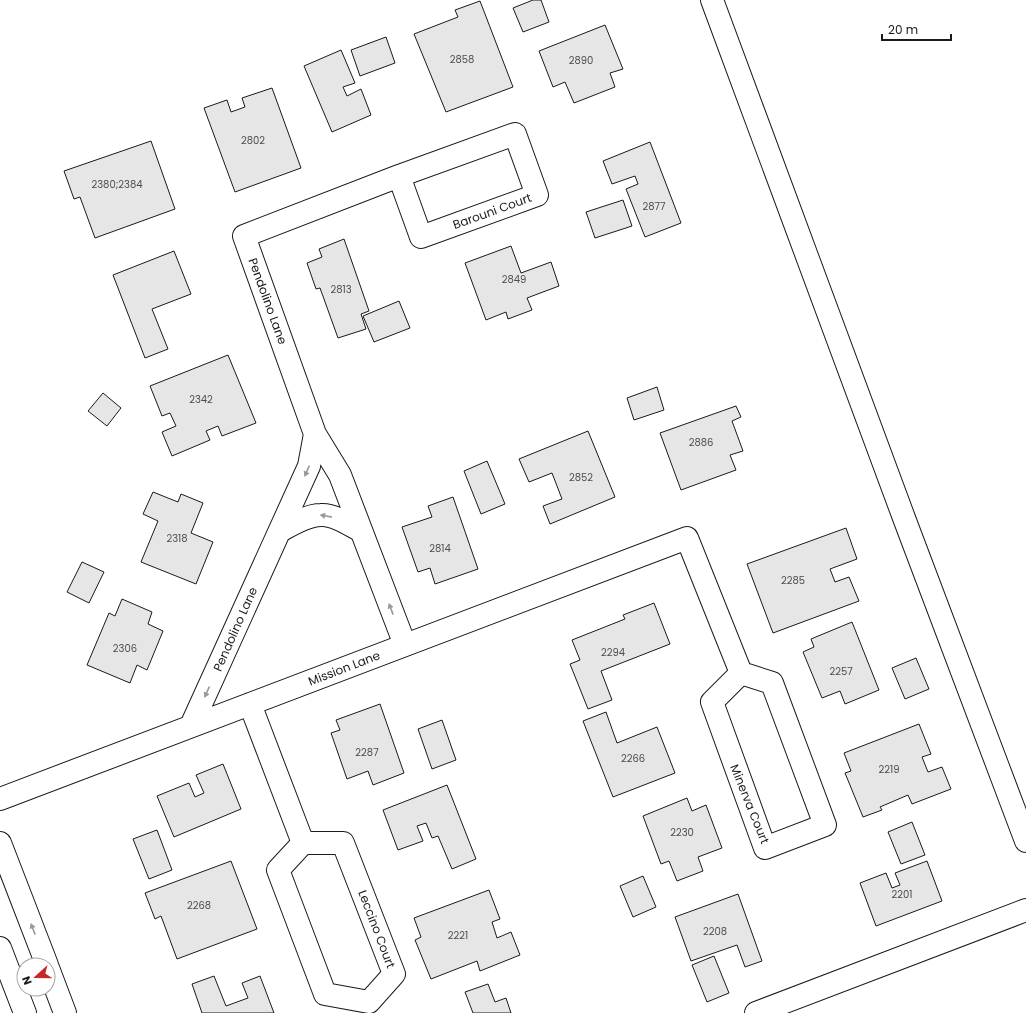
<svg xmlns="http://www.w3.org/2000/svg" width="1026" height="1013" font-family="Poppins,sans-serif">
	<rect width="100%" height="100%" fill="#fff"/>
	<!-- building -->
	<path fill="#e6e6e6" stroke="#1a1a1a" d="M533 0H541L549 22 523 32 513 8Z
		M480 1 513 87 446 112 414 34 458 17 455 10Z
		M605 25 623 69 610 73 615 87 574 103 565 82 553 87 539 51Z
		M386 37 395 63 360 76 351 50Z
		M341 50 355 83 343 87 347 96 361 89 371 115 332 132 304 66Z
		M272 88 301 168 235 192 204 108 227 100 231 112 245 107 242 98Z
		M151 141 175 209 95 238 80 197 74 199 64 171Z
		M650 142 681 223 645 237 626 189 638 184 635 176 612 184 603 161Z
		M623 200 632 226 595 238 586 212Z
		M344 239 369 311 361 314 366 329 338 338 320 288 316 289 307 263 322 257 319 249Z
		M511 246 521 273 551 262 559 286 527 298 532 310 508 319 506 312 486 320 465 263Z
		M174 251 191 294 152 309 168 349 145 358 113 275Z
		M399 301 410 328 374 342 363 316Z
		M228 355 256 423 222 436 218 426 206 431 210 440 172 456 162 432 176 426 170 413 162 416 150 386Z
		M657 387 664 410 634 420 627 398Z
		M103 393 121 408 107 426 88 411Z
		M736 406 741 417 732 421 743 451 730 455 736 470 681 490 660 433Z
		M588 431 615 497 550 524 543 506 562 499 552 473 529 482 519 459Z
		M487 461 505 504 481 514 464 471Z
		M153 492 178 502 181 494 203 503 191 533 213 542 196 584 141 562 158 521 143 514Z
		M453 497 478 569 435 584 430 568 418 572 402 527 432 517 428 506Z
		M846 528 857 559 830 569 835 582 849 577 859 601 773 633 747 564Z
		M82 562 104 572 89 603 67 592Z
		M122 599 152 612 148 624 163 631 147 670 137 665 130 683 87 665 109 613 115 616Z
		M654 603 670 644 601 671 612 700 588 709 570 664 580 660 572 640 625 619 623 615Z
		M852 622 879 690 845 704 840 691 822 698 803 652 814 647 811 639Z
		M916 658 929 689 905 699 892 668Z
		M380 704 404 773 373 785 368 771 347 779 331 733 340 730 336 720Z
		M606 712 617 743 657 727 675 773 613 797 583 721Z
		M442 720 456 760 432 769 418 729Z
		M919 724 931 754 922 757 928 772 942 767 951 789 912 804 908 795 880 807 882 810 863 817 845 773 851 771 844 753Z
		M223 764 241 809 174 837 157 796 189 783 195 797 204 793 196 775Z
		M447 785 476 859 452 869 438 836 432 838 426 823 417 826 423 841 398 850 383 810Z
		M687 798 692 811 706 805 722 848 698 857 703 871 677 881 669 861 661 864 643 816Z
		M912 822 925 855 901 864 888 832Z
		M157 830 172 870 149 879 133 839Z
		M231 861 257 929 177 959 161 916 155 919 145 893Z
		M927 861 942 901 876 926 860 883 886 873 892 888 900 885 895 873Z
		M643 876 656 907 633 917 620 886Z
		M489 890 500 919 492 922 497 938 511 932 520 955 480 971 477 961 431 979 415 940 421 937 414 918Z
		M738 894 762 961 745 967 737 945 691 961 675 917Z
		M714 956 729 993 707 1002 692 965Z
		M214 976 226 1006 248 998 242 983 260 976 274 1013H202L192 984Z
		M488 984 495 1002 506 998 511 1013H473L465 992Z"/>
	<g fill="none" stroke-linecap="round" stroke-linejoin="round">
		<!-- minor casing -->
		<g stroke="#1a1a1a" stroke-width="24">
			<path id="minor" d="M712 0 904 518 1026 841
				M399 176 515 134 537 195 421 237 399 176 244 236 315 434 340 475 405 645
				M280 531C291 525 307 515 321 515 334 514 350 525 361 531
				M250 704 303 843H343L394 974 369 1002 325 994 278 870 303 843
				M191 726 309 466 315 434
				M0 799 687 538 741 673 772 683 825 825 765 848 712 702 741 673
				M0 843 47 965
				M0 948 25 1013
				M48 968 65 1013
				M756 1013 1026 910"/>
		</g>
		<!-- minor -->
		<use href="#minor" stroke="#fff" stroke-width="22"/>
	</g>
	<!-- one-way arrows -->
	<defs><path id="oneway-solid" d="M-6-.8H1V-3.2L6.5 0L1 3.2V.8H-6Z"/></defs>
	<g fill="#989898">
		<use href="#oneway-solid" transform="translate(307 471) rotate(114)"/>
		<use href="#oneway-solid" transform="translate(326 516) rotate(-169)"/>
		<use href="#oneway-solid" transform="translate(391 609) rotate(-111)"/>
		<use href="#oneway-solid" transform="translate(207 692) rotate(114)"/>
		<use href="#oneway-solid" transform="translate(33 929) rotate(-111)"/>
	</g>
	<g text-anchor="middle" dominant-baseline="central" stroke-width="3" stroke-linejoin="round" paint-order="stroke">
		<!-- number labels -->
		<g font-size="10" fill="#4d4d4d">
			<text x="462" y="59">2858</text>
			<text x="581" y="60">2890</text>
			<text x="253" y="140">2802</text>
			<text x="117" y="184">2380;2384</text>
			<text x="654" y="206">2877</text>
			<text x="514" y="279">2849</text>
			<text x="341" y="289">2813</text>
			<text x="201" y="399">2342</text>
			<text x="701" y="442">2886</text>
			<text x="581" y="477">2852</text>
			<text x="177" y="538">2318</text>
			<text x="440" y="548">2814</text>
			<text x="793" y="580">2285</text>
			<text x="125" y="648">2306</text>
			<text x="613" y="652">2294</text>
			<text x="841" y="671">2257</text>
			<text x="367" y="752">2287</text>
			<text x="633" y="758">2266</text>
			<text x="889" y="769">2219</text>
			<text x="682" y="832">2230</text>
			<text x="902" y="894">2201</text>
			<text x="199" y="905">2268</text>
			<text x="715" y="931">2208</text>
			<text x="458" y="935">2221</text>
		</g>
		<!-- street labels -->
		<g font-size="12" fill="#1a1a1a" stroke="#fff">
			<text transform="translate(492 211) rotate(-20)">Barouni Court</text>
			<text transform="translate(268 301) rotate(70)">Pendolino Lane</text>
			<text transform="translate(235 629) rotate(-66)">Pendolino Lane</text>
			<text transform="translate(344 668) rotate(-21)">Mission Lane</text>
			<text transform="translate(750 804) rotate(68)">Minerva Court</text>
			<text transform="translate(377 929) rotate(69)">Leccino Court</text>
		</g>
	</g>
	<!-- north arrow -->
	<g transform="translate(36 977) rotate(249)"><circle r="19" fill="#ffffff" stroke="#a3a3a3"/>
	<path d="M0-3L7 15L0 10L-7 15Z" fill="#c62828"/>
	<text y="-6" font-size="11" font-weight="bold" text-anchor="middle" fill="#1a1a1a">N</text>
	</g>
	<!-- scale -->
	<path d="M882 34v6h69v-6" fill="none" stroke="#1a1a1a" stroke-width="2"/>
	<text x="888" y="34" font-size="12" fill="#1a1a1a" stroke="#ffffff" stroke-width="3" paint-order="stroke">20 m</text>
</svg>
